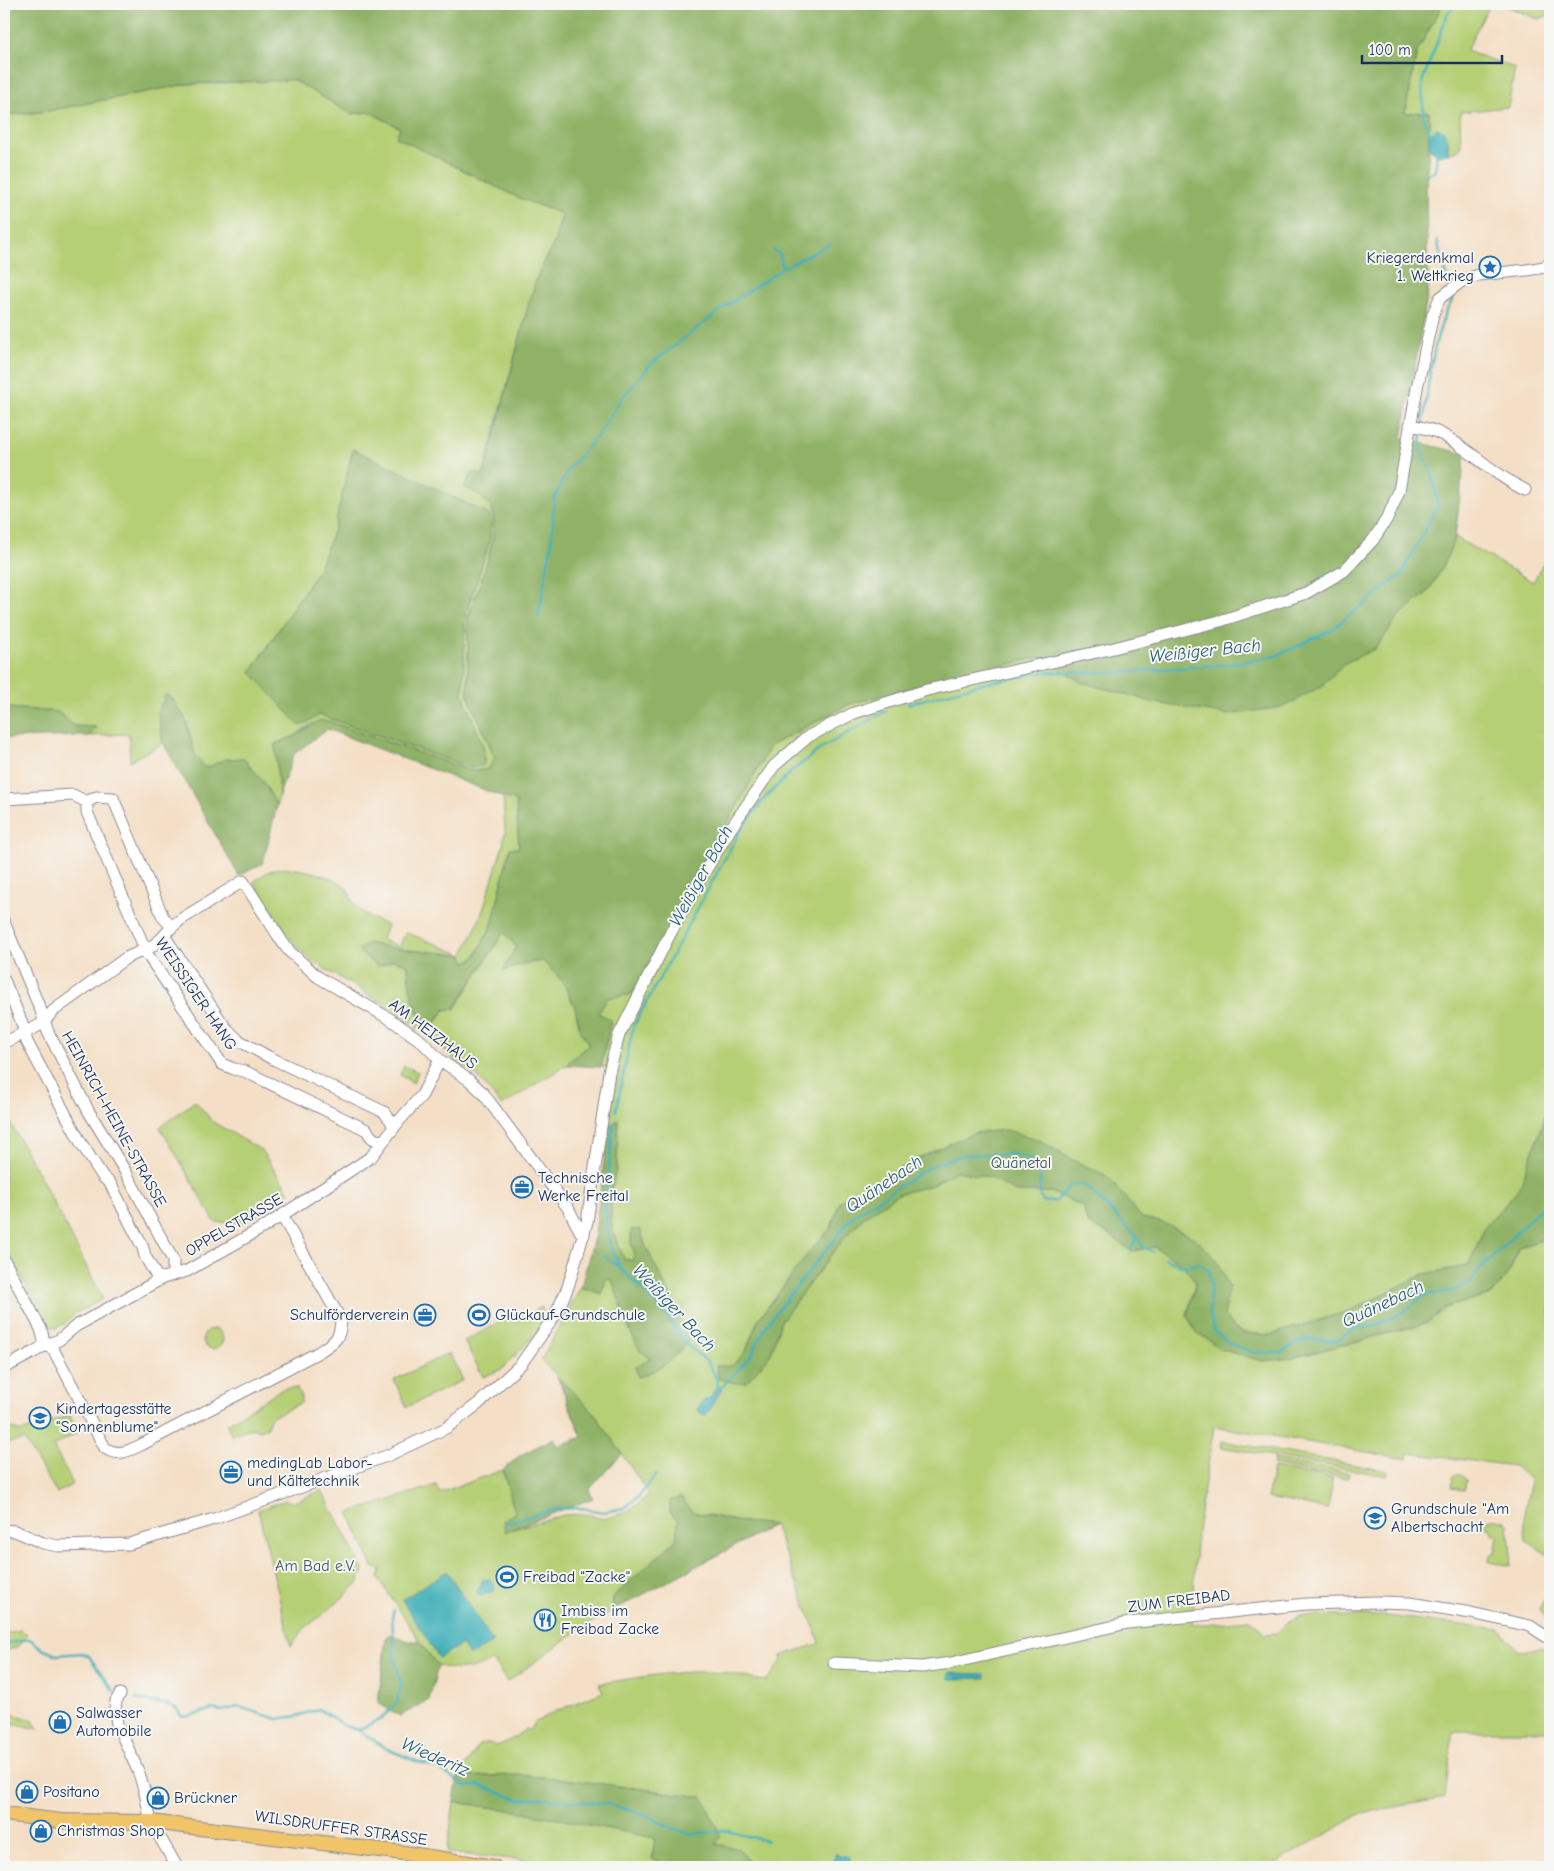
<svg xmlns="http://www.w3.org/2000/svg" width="1554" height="1871" font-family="'Comic Neue',sans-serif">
	<rect width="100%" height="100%" fill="#f6f6f2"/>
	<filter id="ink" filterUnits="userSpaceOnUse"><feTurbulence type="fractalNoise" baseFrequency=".02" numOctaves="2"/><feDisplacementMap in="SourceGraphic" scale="10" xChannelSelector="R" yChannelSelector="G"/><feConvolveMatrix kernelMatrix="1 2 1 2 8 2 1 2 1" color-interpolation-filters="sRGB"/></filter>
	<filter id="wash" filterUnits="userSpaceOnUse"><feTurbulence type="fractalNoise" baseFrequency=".0096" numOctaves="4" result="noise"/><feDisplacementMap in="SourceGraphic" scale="20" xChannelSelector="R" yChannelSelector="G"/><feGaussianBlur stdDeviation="1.12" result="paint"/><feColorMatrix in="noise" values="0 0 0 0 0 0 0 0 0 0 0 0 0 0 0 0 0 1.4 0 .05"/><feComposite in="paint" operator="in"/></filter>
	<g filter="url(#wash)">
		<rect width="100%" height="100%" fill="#f4dfc6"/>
		<!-- green -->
		<path fill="#b5cf75" stroke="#687f6a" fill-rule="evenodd" d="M1443 4H1490L1466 51 1515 68 1508 107 1460 112 1461 148 1448 154V140L1437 128 1429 137V112L1405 113 1417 52Z
			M1502 4H1550V15L1538 19Z
			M294 80 351 114 370 112 400 128 397 137 519 198 562 214 554 243 537 277 529 303 483 475 480 496 489 505 494 515 493 540 485 569 468 618V695L495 758 488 769 471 771 330 722 311 724 295 736 275 744 279 795 277 805 262 780 225 759 206 768 195 755 186 720 158 711 163 743 130 761 129 734 89 736 95 727 74 726 58 712 8 708 4 705V115L42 112 187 84ZM353 449 488 514 490 540 465 616 463 695 484 749 471 768 320 715 251 672 318 570 334 530Z
			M1455 537 1533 582 1550 551V1107L1546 1114 1520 1187 1485 1227 1468 1266 1424 1274 1352 1310 1270 1335 1243 1333 1234 1327 1224 1316 1229 1287 1164 1223 1142 1218 1069 1158 1037 1139 948 1144 896 1170 877 1188 840 1201 831 1228 811 1250 758 1320 746 1351 732 1366 716 1367 720 1379 770 1356 781 1321 845 1237 865 1216 898 1194 932 1185 956 1171 990 1177 1015 1192H1051L1083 1206 1088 1224 1108 1233 1131 1251 1155 1247 1183 1265 1196 1281 1187 1315 1197 1334 1209 1340 1220 1349 1263 1361 1293 1358 1427 1323 1444 1308 1491 1295 1510 1271 1519 1247 1550 1237V1556L1526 1541 1524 1514 1531 1480 1514 1466 1408 1453 1407 1459 1214 1426 1196 1538 1193 1625 1249 1620 1257 1625 1264 1634 1277 1633 1288 1622 1301 1616H1387L1501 1630 1518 1652 1540 1647 1550 1652V1731H1453L1445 1798 1362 1813 1269 1867H753L739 1849 716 1844 703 1797 564 1779 517 1775 458 1777 479 1745C485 1742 490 1742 495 1746 504 1745 518 1735 526 1729L529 1730 533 1727 534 1723 556 1711 603 1692 599 1684C640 1677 682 1669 725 1673 739 1675 752 1680 766 1681L782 1661 781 1656 820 1643 774 1525 735 1521 693 1512 678 1521 676 1540 613 1597 612 1611 583 1627 507 1682 493 1661C476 1669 448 1675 433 1661L378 1578 381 1570 373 1567 349 1513 436 1485 439 1493 503 1470 515 1513 506 1531 564 1515 585 1514 604 1519 624 1513 637 1505 649 1494 593 1412 541 1360 581 1287 601 1294 606 1279 612 1280 630 1331 650 1358 641 1365 654 1372 651 1255 646 1248 640 1229 631 1244 635 1253 632 1261 624 1259 613 1233 611 1218V1192L617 1165 618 1120 608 1128 619 1069 601 1067 611 1020 598 1013 608 998 632 994 771 745 850 704 948 678 1040 657 1081 682 1322 686 1343 664 1376 648 1399 616 1427 593 1443 567Z
			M503 797 516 800 519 848H510L492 925 475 957 465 963 429 951 399 950 368 944 394 960 408 965C408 988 415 1009 425 1030L434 1026 444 1010 455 1009 504 932 517 947 504 971 522 964 543 961 562 981 575 1007 580 1030 589 1044 566 1065 502 1106 476 1075 455 1060 428 1035 384 1004 312 961 294 944 254 882C260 877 266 872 273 870 289 864 335 875 346 888 349 892 351 898 353 902 362 915 373 919 387 925L382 940 400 947 405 932 463 955 481 916 503 845 505 832Z
			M404 1066 418 1072 413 1083 400 1075Z
			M195 1101 213 1122 261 1150 290 1193 243 1223 215 1222 160 1127Z
			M4 1112 43 1182 103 1299 76 1313 66 1323 56 1328 47 1325 4 1244Z
			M542 1307 545 1324 502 1369 483 1377 464 1341 510 1317 513 1322Z
			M203 1339a10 10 0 1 1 20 0a10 10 0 1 1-20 0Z
			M449 1353 463 1380 407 1407 394 1380Z
			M286 1388H297L301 1397V1403L271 1417 269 1420 268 1427 259 1430C250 1426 240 1432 231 1435L227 1424 278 1391Z
			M70 1415 77 1433 53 1446 73 1484 57 1493 24 1440 4 1444V1425L21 1432Z
			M1222 1441 1388 1471 1387 1476 1221 1447Z
			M1274 1459 1349 1473 1348 1478 1273 1465Z
			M1273 1468 1333 1478 1328 1509 1267 1498Z
			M1458 1474H1461L1466 1480 1465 1489 1462 1490 1451 1488 1453 1477Z
			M322 1490 364 1572 359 1578 360 1581 337 1603 304 1629 291 1646 258 1510 286 1500 293 1503Z
			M1480 1518 1491 1521 1492 1518 1505 1521 1508 1524 1512 1566 1489 1562 1490 1555 1495 1552 1498 1537 1493 1535 1489 1528 1479 1526Z
			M1546 1596 1550 1599V1625L1539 1610Z
			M20 1630 27 1634C21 1645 16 1649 4 1651V1634Z
			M4 1713 32 1719 38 1729 4 1722Z
			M454 1802 523 1812 656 1838 652 1859 670 1867H564L535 1861 447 1853Z"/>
		<!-- forest -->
		<path fill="#90b266" stroke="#567062" d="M4 4H1443L1417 52 1405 113 1429 112V148L1426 186 1428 292 1402 438 1465 454 1455 537 1443 567 1427 593 1399 616 1376 648 1343 664 1322 686 1283 707 1228 715 1156 703 1081 682 1040 657 948 678 850 704 771 745 632 994 608 998 598 1013 611 1020 601 1067 566 1065 589 1044 580 1030 575 1007 562 981 543 961 522 964 503 971 516 947 504 932 454 1009 444 1010 434 1026 425 1030C416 1007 408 990 408 965L394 960 378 967 358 951 368 943C399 951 431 951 463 955L466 963 475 957 492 925 510 848H519L516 801 503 797 327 729 294 754 279 795 275 744 295 736 320 720 330 722 471 771 488 769 495 758 468 695V618L485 569 493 540 494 515 489 505 480 496 464 487 473 472 483 475 485 472 529 303 537 277 554 243 562 214 519 198 396 137 400 128 370 112 351 114 294 80 187 84 42 112 4 115Z
			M353 449 488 514 491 517 490 540 465 616 463 695 484 749V765L471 768 320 715 300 726 251 672 318 570 334 530Z
			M166 694 173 699 186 720 195 755 206 768 225 759 243 758 262 780 277 805 263 863 239 876 163 743 158 711Z
			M4 705 8 708 58 712 74 726 96 727 89 736 4 738Z
			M1550 1107V1237L1519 1247 1510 1271 1491 1295 1445 1308 1427 1323 1292 1358 1263 1361 1220 1349 1209 1340 1197 1334 1187 1315 1196 1282 1183 1265 1155 1247 1131 1251 1108 1233 1088 1224 1083 1206 1051 1192H1015L990 1177 956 1171 932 1185 898 1194 865 1216 845 1237 781 1321 770 1356 746 1382 735 1383 719 1379 716 1366H732L746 1351 758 1320 811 1250 831 1228 840 1201 877 1188 896 1170 948 1144 974 1133 1006 1130 1037 1139 1069 1158 1107 1176 1142 1218 1164 1223 1196 1239 1217 1260 1229 1287 1224 1316 1234 1327 1243 1333 1270 1335 1352 1310 1424 1274 1468 1266 1485 1227 1520 1187 1546 1114Z
			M618 1120 617 1165 611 1192V1218L613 1233 624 1259 632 1261 635 1253 631 1244V1230L640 1229 646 1248 677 1308 689 1340C671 1361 666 1367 638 1377L635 1366 641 1365 650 1358 640 1351 630 1331 612 1280 606 1279 601 1294 581 1287 595 1234 608 1128Z
			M557 1376 593 1412 622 1453 589 1490 593 1498 505 1532 503 1520 515 1513 503 1470 519 1456 554 1438 558 1446 582 1437Z
			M681 1497 693 1512 735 1521 774 1525 612 1611 613 1597 676 1540 678 1521 670 1513V1501Z
			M391 1634 408 1641H419L438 1666 429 1700 400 1716 378 1703 386 1638Z
			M517 1775 564 1779 703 1797 721 1837 716 1844 739 1849 753 1867H670L652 1859 655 1838 523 1812 454 1802 458 1777Z"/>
		<!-- water -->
		<path fill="#3eafb8" stroke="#2c6f8b" d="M1437 128 1443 130 1448 140V154L1438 155 1429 148V137Z
			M719 1386 723 1389 712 1403 713 1405 705 1416 697 1410 706 1398 708 1400Z
			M447 1571 493 1642 469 1656 462 1644 439 1658 402 1600Z
			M489 1579 494 1583 495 1588 493 1592 485 1594 482 1596H479L477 1591 483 1580Z
			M949 1673 985 1674V1678L949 1679Z
			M835 1854 850 1857V1861L869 1866V1867L848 1866V1867L832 1865Z"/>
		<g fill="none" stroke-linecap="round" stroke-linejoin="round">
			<!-- stream -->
			<path stroke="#3eafb8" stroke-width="2.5" d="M1432 136 1424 120 1422 82 1448 13 1455 4
				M1428 175 1435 171 1437 153
				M1437 241 1450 287
				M773 250 780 254 782 267H785L830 244
				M1423 425C1428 387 1433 331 1453 299L1451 293
				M538 618 551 547 554 499 568 469 598 435 622 398 651 364 719 311 780 270
				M908 704 976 685 1044 672 1112 673 1230 664 1276 656 1331 630 1401 575 1438 505 1431 470 1421 451 1422 430
				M616 1111 633 1027 741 829 765 798 792 771 823 747 886 711
				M614 1124 605 1200 608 1239 620 1268 646 1293 665 1314 686 1344 707 1362 716 1377 719 1390
				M1131 1249 1137 1237
				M604 1256 619 1267
				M1165 1259 1181 1266 1199 1264 1209 1270 1211 1285 1209 1311 1214 1331 1230 1344 1255 1353H1282L1296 1343 1311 1339 1336 1341 1354 1329 1372 1327 1403 1312 1424 1296 1455 1290 1471 1282 1481 1268 1550 1199
				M720 1389 751 1356 767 1324 853 1216 929 1167 962 1155 1013 1154 1033 1160 1041 1168 1039 1194 1044 1202 1056 1201 1071 1184 1086 1186 1137 1237 1143 1247 1153 1252
				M505 1523 556 1509 581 1508 604 1512 624 1508 638 1497 656 1475
				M4 1644 30 1639 44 1650 57 1655 81 1653 88 1655 114 1691
				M135 1699 166 1704 176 1708 182 1717 191 1716 212 1709 221 1711 239 1707 277 1719 297 1716 319 1709 345 1726 358 1730 387 1749 416 1761 438 1768 466 1787 479 1785 520 1800 539 1798 609 1804 648 1816 671 1828 692 1834 723 1830 767 1841
				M358 1730 381 1719 397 1702 401 1683 395 1658 392 1617 394 1610"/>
		</g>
	</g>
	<g filter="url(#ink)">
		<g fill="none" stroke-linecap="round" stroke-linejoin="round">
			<!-- minor casing -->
			<g stroke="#888792" stroke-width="13">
				<path id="minor" d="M1410 425C1421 427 1433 429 1443 435 1472 451 1495 476 1525 490
					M4 799 73 795 87 802
					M87 802V812L147 954 222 1064 234 1069 244 1071 367 1130C371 1138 375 1142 384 1140
					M87 802 96 797 113 798 163 917 172 927
					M4 922 41 1011 48 1032 89 1112 125 1171 173 1260V1275
					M161 939 167 940 225 1027 238 1040 269 1057 384 1112 392 1122 393 1129
					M4 980 22 1023 27 1042 81 1143 103 1177 110 1183 143 1248 145 1256 157 1277 163 1278
					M4 1043 42 1024 53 1011 126 958 151 947 161 939 172 927 180 920 243 881 283 943 290 952 318 977 390 1019 421 1041 440 1060 469 1080 483 1093 568 1208 580 1231 584 1235
					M4 1260 41 1329 45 1345
					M45 1345 53 1349 105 1448C119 1458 132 1449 145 1443L319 1352C334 1341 340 1341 341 1320L282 1216
					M4 1368 34 1352 45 1345 59 1340 76 1326 163 1278 187 1271 264 1227 371 1157 399 1121 422 1095 440 1060
					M4 1530 15 1531 43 1543 58 1546 129 1544 214 1519 389 1455 446 1428 478 1404 521 1364 556 1314 568 1287 587 1222 609 1072 619 1035 670 934 698 883 731 828 774 766 809 736 854 713 927 690 1106 650 1220 621 1306 593 1344 571 1373 540 1388 517 1399 491 1417 388 1433 314 1440 298 1462 281 1479 275 1527 270 1544 267 1550 264
					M834 1663 922 1667 951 1663 1128 1623 1306 1604 1379 1602 1410 1603 1471 1613 1530 1626 1550 1639
					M120 1694 116 1701 115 1710 117 1724 139 1773 145 1793 151 1822 177 1867"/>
			</g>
			<!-- major casing -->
			<g stroke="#888792" stroke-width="16">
				<path id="major" d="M4 1814 61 1821 151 1822 404 1853 494 1867"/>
			</g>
			<!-- minor -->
			<use href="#minor" stroke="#fff" stroke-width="11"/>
			<!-- major -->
			<use href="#major" stroke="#f0c469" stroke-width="14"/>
		</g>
	</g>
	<!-- icons -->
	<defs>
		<g id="sight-ring" transform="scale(1.125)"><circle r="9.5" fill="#f6f6f2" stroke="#1f6fb2" stroke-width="1.5"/><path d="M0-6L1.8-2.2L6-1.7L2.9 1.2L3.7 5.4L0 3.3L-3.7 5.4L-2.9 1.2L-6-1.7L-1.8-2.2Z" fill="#1f6fb2"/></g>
		<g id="office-ring" transform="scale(1.125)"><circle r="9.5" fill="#f6f6f2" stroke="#1f6fb2" stroke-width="1.5"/><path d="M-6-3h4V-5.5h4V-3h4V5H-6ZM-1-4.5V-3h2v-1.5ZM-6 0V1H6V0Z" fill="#1f6fb2"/></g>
		<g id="stadium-ring" transform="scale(1.125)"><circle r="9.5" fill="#f6f6f2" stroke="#1f6fb2" stroke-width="1.5"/><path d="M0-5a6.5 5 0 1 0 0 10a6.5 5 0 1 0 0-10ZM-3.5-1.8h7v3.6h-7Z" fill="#1f6fb2"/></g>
		<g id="school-ring" transform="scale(1.125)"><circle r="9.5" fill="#f6f6f2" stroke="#1f6fb2" stroke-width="1.5"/><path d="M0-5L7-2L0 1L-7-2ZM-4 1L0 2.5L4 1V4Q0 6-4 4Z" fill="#1f6fb2"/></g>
		<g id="restaurant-ring" transform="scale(1.125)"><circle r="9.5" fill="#f6f6f2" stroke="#1f6fb2" stroke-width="1.5"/><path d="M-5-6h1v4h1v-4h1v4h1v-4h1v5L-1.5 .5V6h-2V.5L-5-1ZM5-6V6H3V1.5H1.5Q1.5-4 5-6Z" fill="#1f6fb2"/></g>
		<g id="shop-ring" transform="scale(1.125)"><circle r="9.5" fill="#f6f6f2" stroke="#1f6fb2" stroke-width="1.5"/><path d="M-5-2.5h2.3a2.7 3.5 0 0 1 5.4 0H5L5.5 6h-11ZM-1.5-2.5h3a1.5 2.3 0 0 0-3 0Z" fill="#1f6fb2"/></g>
	</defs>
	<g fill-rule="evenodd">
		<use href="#sight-ring" x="1490" y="267"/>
		<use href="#office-ring" x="522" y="1187"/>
		<use href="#office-ring" x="425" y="1315"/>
		<use href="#stadium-ring" x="479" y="1315"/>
		<use href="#school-ring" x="40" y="1418"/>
		<use href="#office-ring" x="231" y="1472"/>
		<use href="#school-ring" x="1375" y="1518"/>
		<use href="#stadium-ring" x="507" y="1577"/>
		<use href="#restaurant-ring" x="545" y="1620"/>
		<use href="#shop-ring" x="60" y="1722"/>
		<use href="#shop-ring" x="27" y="1792"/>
		<use href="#shop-ring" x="158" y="1798"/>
		<use href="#shop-ring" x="41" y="1831"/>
	</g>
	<g text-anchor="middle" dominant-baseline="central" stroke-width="4" stroke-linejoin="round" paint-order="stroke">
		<!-- poi labels -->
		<g font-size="16" fill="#1b2f5e" stroke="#f6f6f2" text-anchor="start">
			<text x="1474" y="258" text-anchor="end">Kriegerdenkmal<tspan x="1474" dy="18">1. Weltkrieg</tspan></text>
			<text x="538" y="1178">Technische<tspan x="538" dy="18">Werke Freital</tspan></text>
			<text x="409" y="1315" text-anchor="end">Schulförderverein</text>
			<text x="495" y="1315">Glückauf-Grundschule</text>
			<text x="56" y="1409">Kindertagesstätte<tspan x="56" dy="18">"Sonnenblume"</tspan></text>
			<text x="247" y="1463">medingLab Labor-<tspan x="247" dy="18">und Kältetechnik</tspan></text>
			<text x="1391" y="1509">Grundschule "Am<tspan x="1391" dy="18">Albertschacht</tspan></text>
			<text x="523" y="1577">Freibad "Zacke"</text>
			<text x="561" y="1611">Imbiss im<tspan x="561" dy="18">Freibad Zacke</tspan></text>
			<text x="76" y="1713">Salwasser<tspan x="76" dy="18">Automobile</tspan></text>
			<text x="43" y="1792">Positano</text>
			<text x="174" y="1798">Brückner</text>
			<text x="57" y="1831">Christmas Shop</text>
		</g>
		<!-- street labels -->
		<g font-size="16" fill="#1b2f5e" stroke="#f6f6f2">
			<text transform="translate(196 994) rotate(56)">WEISSIGER HANG</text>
			<text transform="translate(433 1034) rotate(37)">AM HEIZHAUS</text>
			<text transform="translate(114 1119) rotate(61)">HEINRICH-HEINE-STRASSE</text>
			<text transform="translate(234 1225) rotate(-30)">OPPELSTRASSE</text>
			<text transform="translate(1179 1601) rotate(-7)">ZUM FREIBAD</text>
			<text transform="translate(341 1828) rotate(8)">WILSDRUFFER STRASSE</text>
		</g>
		<!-- park labels -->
		<g font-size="16" fill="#425764" stroke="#f6f6f2">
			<text x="1021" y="1163">Quänetal</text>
			<text x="315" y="1566">Am Bad e.V.</text>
		</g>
		<!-- water labels -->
		<g font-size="18" font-style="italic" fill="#275c7e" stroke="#f6f6f2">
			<text transform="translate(1205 651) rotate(-6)">Weißiger Bach</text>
			<text transform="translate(701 876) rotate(-61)">Weißiger Bach</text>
			<text transform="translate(884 1184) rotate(-34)">Quänebach</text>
			<text transform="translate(1383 1304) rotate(-25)">Quänebach</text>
			<text transform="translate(674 1308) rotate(47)">Weißiger Bach</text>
			<text transform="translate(435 1757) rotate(24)">Wiederitz</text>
		</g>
	</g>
	<!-- margin -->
	<rect width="1554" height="1871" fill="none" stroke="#f6f6f2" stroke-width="20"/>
	<!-- scale -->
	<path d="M1362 55v8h140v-8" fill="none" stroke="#1b2f5e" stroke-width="2.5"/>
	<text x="1369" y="55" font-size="15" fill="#1b2f5e" stroke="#f6f6f2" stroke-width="4" paint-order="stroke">100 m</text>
</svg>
